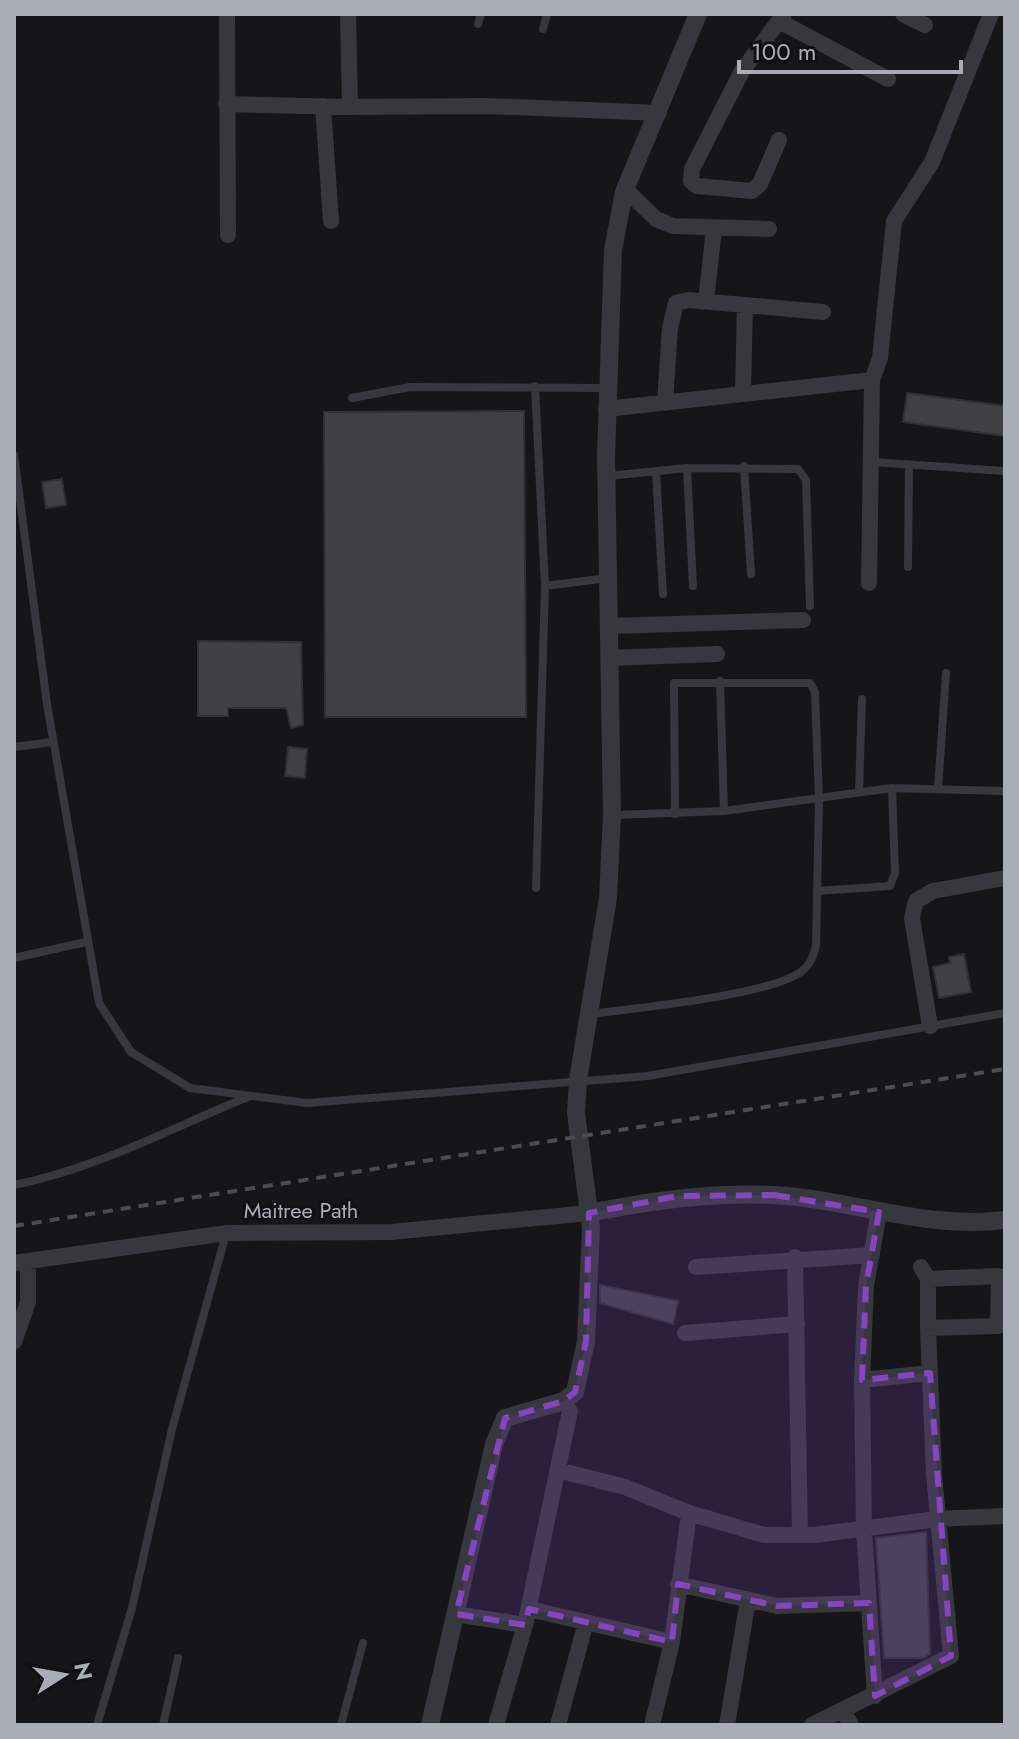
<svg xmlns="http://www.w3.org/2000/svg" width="1019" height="1739" font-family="Jost,sans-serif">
	<rect width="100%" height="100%" fill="#161618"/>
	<!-- building -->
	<path fill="#404145" stroke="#303034" stroke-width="2" d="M907 393 1005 406V436L903 422Z
		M524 411 526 717H325L324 412Z
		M62 479 66 505 46 508 42 482Z
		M198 641 301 642 303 725 291 728 286 708H228V716H198Z
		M288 747 307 749 305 778 285 776Z
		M964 954 971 992 939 998 933 967 950 963 949 957Z
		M600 1285 678 1301 673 1324 600 1303Z
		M926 1532 930 1654 923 1658H884L876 1538Z"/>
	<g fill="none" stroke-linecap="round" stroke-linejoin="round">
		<!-- service -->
		<path stroke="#37383d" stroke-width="8" d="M478 24 481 14
			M543 29 547 14
			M535 386 545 586 536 888
			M352 398 410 387 606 388
			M14 455 47 704 99 1003 131 1052 190 1088 307 1103 648 1076 1005 1013
			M871 462 1005 471
			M744 466 751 574
			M687 468 693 586
			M656 471 663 594
			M608 476 687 468 798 469 806 480 810 606
			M908 567 909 465
			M545 586 608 578
			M720 681 724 811
			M14 747 53 742
			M938 789 946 673
			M859 791 862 699
			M613 815 724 811 892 788 1002 791
			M817 891 890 886 895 873 892 788
			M14 958 86 942
			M590 1014C636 1008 766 996 801 972 810 965 813 957 816 946L819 799 815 692 810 683H674L675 814
			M14 1185C96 1169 171 1128 248 1097
			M97 1725 132 1608 172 1429 226 1234
			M163 1725 178 1658
			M341 1725 363 1643"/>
		<!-- minor -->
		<path stroke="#37383d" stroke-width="16" d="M227 14 228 235
			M348 14 350 107 487 106 659 113
			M903 14 925 25
			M779 21 888 79
			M226 104 350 107
			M323 106 331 221
			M779 140 760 184 752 191 697 186 691 181 692 169 742 71 784 14
			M625 189 656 219 673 226 769 229
			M706 301 714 229
			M743 392 745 305
			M665 402 670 328 676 303 688 300 823 312
			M606 409 872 380 880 358 894 221 932 162 991 14
			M869 583 872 380
			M609 626 803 620
			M609 658 717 654
			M930 1026 912 918 916 901 933 891 1005 878
			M879 1212 866 1286 862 1380 930 1373
			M795 1257 800 1535
			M14 1263 227 1233 391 1232 589 1213
			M696 1267 872 1255
			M921 1267 928 1279V1328
			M685 1333 797 1324
			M14 1342 28 1302V1261
			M862 1380 864 1530 875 1696
			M558 1470 625 1487 689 1513 672 1642 652 1725
			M689 1513 764 1535H814L937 1519 1005 1516
			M678 1584 777 1606 869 1603
			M529 1609 672 1642
			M456 1614 525 1625 496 1725
			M525 1625 570 1411
			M843 1710 851 1725
			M558 1725 586 1622
			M727 1725 748 1600
			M812 1725 951 1656 934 1474 928 1328 998 1326 999 1276 928 1279"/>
		<!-- tertiary -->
		<path stroke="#37383d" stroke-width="18" d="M589 1213C651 1201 710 1192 773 1195 851 1199 926 1230 1005 1220
			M430 1725 494 1444 505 1418 564 1401 575 1392 586 1341 591 1228 576 1113 578 1080 608 898 612 815 606 456 613 250 624 192 698 14"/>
		<!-- rail -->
		<path stroke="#4a4c52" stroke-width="4" stroke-dasharray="10 8" stroke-linecap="butt" d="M14 1226 1005 1069"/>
	</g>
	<!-- marked area -->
	<path fill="#8446be" fill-opacity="0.2" stroke="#8446be" stroke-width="6" stroke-dasharray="16 10" stroke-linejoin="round" d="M774 1195 879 1212 866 1286 862 1380 930 1373 951 1656 875 1696 869 1603 777 1606 678 1584 672 1642 529 1609 525 1625 456 1614 505 1418 564 1401 575 1392 586 1341 589 1213 678 1196Z"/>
	<g text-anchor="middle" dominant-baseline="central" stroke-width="6" stroke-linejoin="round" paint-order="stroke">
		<!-- street labels -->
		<g font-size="22" fill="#a8adb8" stroke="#111113">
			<text x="301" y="1210">Maitree Path</text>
		</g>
	</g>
	<!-- border -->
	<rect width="1019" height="1739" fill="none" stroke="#a8adb8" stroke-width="32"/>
	<!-- north arrow -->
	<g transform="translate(64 1675) rotate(79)" stroke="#111113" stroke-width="6" paint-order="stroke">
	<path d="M0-6L14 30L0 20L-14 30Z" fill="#a8adb8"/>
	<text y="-12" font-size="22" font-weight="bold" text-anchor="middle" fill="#a8adb8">N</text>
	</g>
	<!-- scale -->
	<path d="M739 60v12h222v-12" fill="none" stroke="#a8adb8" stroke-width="4"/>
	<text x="751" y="60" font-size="24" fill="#a8adb8" stroke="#111113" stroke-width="6" paint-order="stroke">100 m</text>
</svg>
